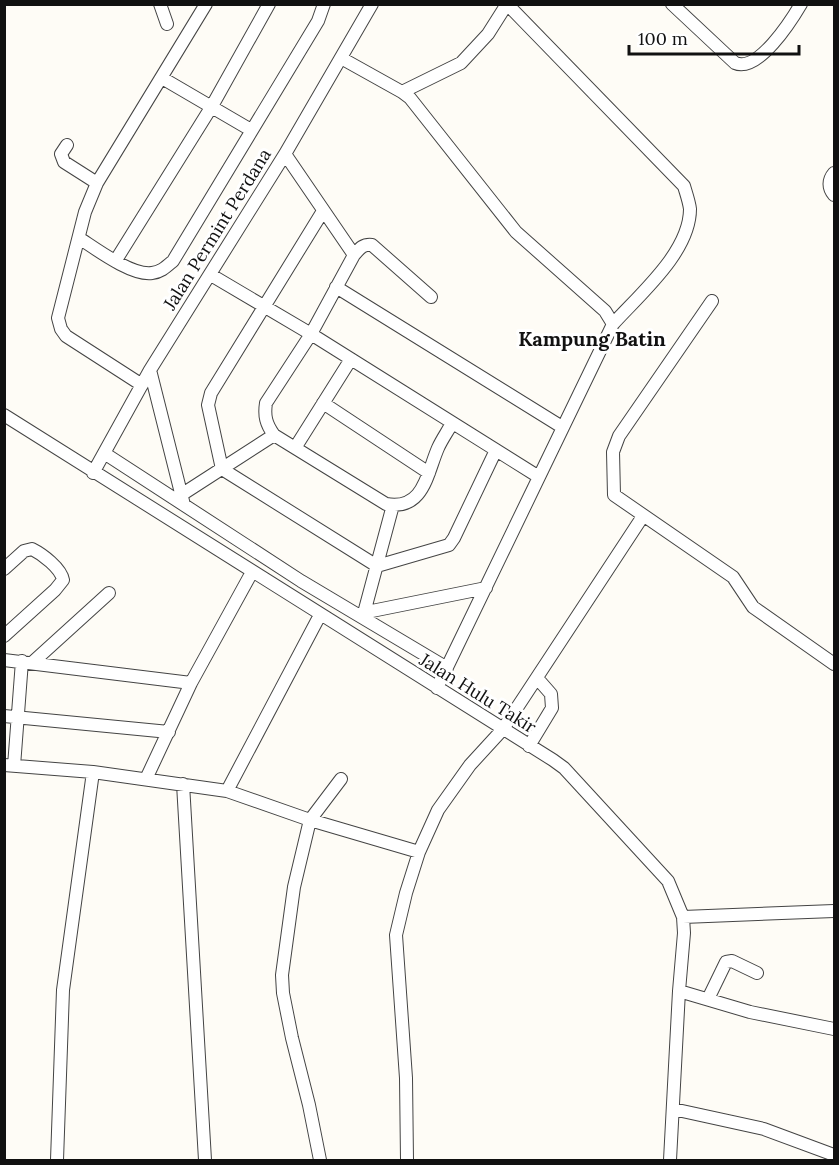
<svg xmlns="http://www.w3.org/2000/svg" width="839" height="1165" font-family="Lora,serif">
	<rect width="100%" height="100%" fill="#fefcf6"/>
	<g fill="none" stroke-linecap="round" stroke-linejoin="round">
		<!-- minor casing -->
		<g stroke="#444" stroke-width="14">
			<path id="minor" d="M160 4 167 24
				M507 4 684 186C686 193 689 201 690 209 690 252 640 294 613 324
				M672 4 735 63C758 73 791 21 801 4
				M341 58 402 92 410 98 516 232 605 311 613 324 539 477
				M162 78 251 130
				M402 92 461 63 488 34 507 4
				M67 145 61 154 64 162 97 183
				M285 154 354 255
				M834 173C828 180 828 188 834 195
				M323 211 211 393 208 405 222 469 377 566 449 545 454 538 496 450
				M79 238C96 249 132 276 152 273 161 272 166 267 173 261L318 21 324 4
				M116 260 212 106 269 4
				M211 275 311 334 539 477 437 688
				M336 287 562 427
				M431 297 372 245C363 244 360 248 354 255L311 334 266 403C264 416 266 424 274 435L386 504C424 511 427 473 438 448 442 439 448 431 452 423
				M712 301 619 436 613 452 614 495 733 577 753 607 834 664
				M150 370 184 505
				M142 385 66 336 61 329 58 318 85 212 97 183 206 4
				M323 403 429 473
				M4 415 553 760 564 768 668 881 683 917 684 933 679 991 670 1160
				M295 448 351 359
				M104 453 301 581 447 668
				M93 473 150 370 285 154 372 4
				M181 495 274 435
				M4 569 24 551 32 549C42 554 61 568 63 580L55 590 4 636
				M364 613 393 505
				M357 614 486 588
				M4 660 191 683 146 779
				M33 662 109 593
				M191 683 252 572
				M4 716 169 732
				M529 746 552 708 551 694 537 678
				M4 765 93 772 227 791 310 820 419 852 438 810 470 765 503 729 643 516
				M14 766 22 661
				M183 784 205 1160
				M227 791 320 615
				M683 917 834 911
				M679 991 750 1012 834 1029
				M708 999 726 962 732 961 757 973
				M673 1109 764 1129 834 1155
				M57 1160 63 990 93 772
				M320 1160 309 1105 292 1038 283 993 282 975 294 887 310 820 341 779
				M407 1160 406 1078 396 935 406 893 419 852"/>
		</g>
		<!-- minor -->
		<use href="#minor" stroke="#fff" stroke-width="12"/>
	</g>
	<g text-anchor="middle" dominant-baseline="central" stroke-width="6" stroke-linejoin="round" paint-order="stroke">
		<!-- street labels -->
		<g font-size="18" fill="#111" stroke="#fff">
			<text transform="translate(217 229) rotate(-58)">Jalan Permint Perdana</text>
			<text transform="translate(478 693) rotate(32)">Jalan Hulu Takir</text>
		</g>
		<!-- neighbourhood labels -->
		<g font-size="20" font-weight="bold" fill="#111" stroke="#fff">
			<text x="592" y="338">Kampung Batin</text>
		</g>
	</g>
	<!-- border -->
	<rect width="839" height="1165" fill="none" stroke="#111111" stroke-width="12"/>
	<!-- scale -->
	<path d="M629 45v9h170v-9" fill="none" stroke="#111111" stroke-width="3"/>
	<text x="638" y="45" font-size="18" fill="#111111" stroke="#ffffff" stroke-width="4.5" paint-order="stroke">100 m</text>
</svg>
